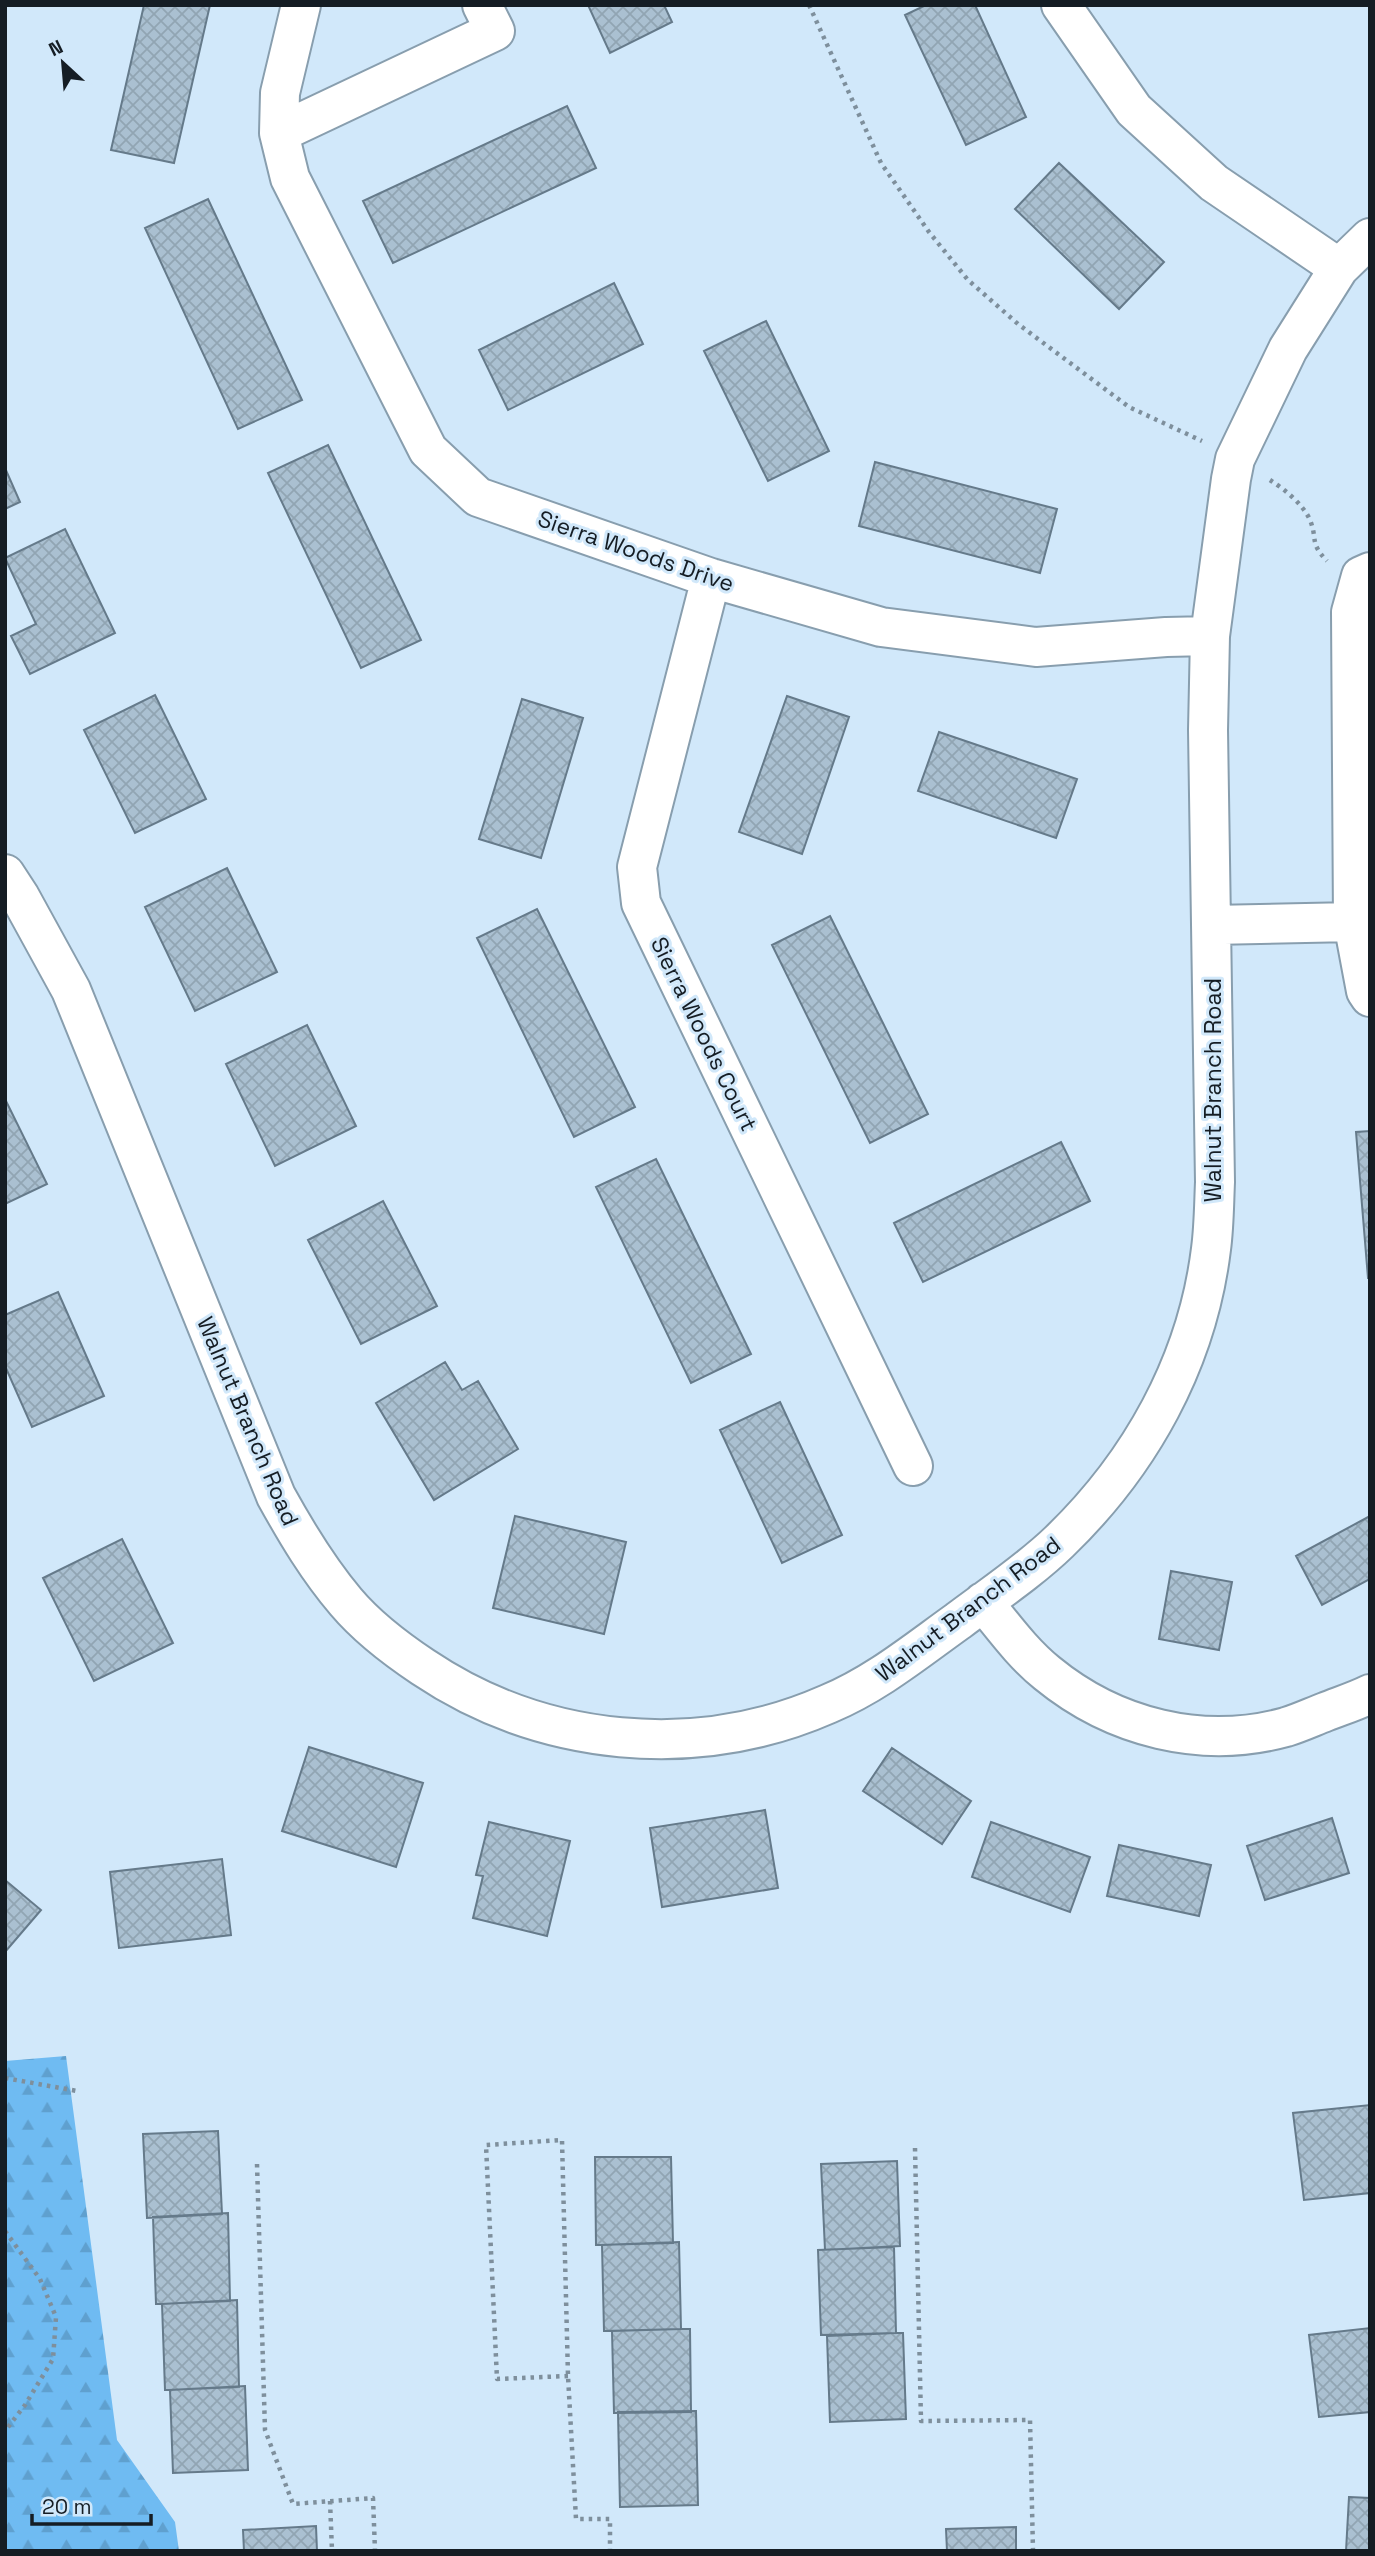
<svg xmlns="http://www.w3.org/2000/svg" width="1375" height="2556" font-family="'Space Grotesk',sans-serif">
	<defs>
		<pattern id="forest-firs" width="22" height="20" patternUnits="userSpaceOnUse" patternTransform="scale(1.75)"><rect width="22" height="20" fill="#6fbbf2"/><path d="M5 1l3.5 6h-7zM16 11l3.5 6h-7z" fill="#5fa0cf"/></pattern>
		<pattern id="building-cross-hatch" width="8" height="8" patternUnits="userSpaceOnUse" patternTransform="scale(1.75)"><rect width="8" height="8" fill="#aac0d1"/><path d="M0 0l8 8M0 8l8-8" fill="none" stroke="#91a5b3"/></pattern>
	</defs>
	<rect width="100%" height="100%" fill="#d1e8fa"/>
	<!-- forest -->
	<path fill="url(#forest-firs)" d="M66 2056 117 2440 175 2522 179 2551H5V2061Z"/>
	<!-- building -->
	<path fill="url(#building-cross-hatch)" stroke="#657a8a" stroke-width="2" d="M144 5H210L174 163 111 150Z
		M588 5H664L672 22 610 53Z
		M926 5H975L1026 117 966 145 905 15Z
		M567 106 596 168 393 263 363 201Z
		M1059 163 1164 262 1119 309 1015 209Z
		M208 199 302 400 238 429 145 228Z
		M614 283 643 344 508 410 479 350Z
		M766 321 829 451 768 481 704 351Z
		M328 445 421 640 361 668 268 473Z
		M875 462 1057 509 1040 573 859 526Z
		M5 468 20 502 5 509Z
		M65 529 115 633 30 674 11 636 36 624 5 558Z
		M155 695 206 799 135 833 84 730Z
		M787 696 849 717 802 854 739 832Z
		M522 699 583 718 541 858 479 839Z
		M939 732 1077 779 1056 838 918 791Z
		M227 868 277 972 195 1011 145 907Z
		M537 909 635 1107 574 1137 477 938Z
		M830 916 928 1114 870 1143 772 945Z
		M307 1025 356 1126 275 1166 226 1064Z
		M5 1099 47 1184 5 1204Z
		M1370 1131V1278H1368L1356 1132Z
		M1061 1142 1090 1201 923 1282 894 1223Z
		M656 1159 751 1354 691 1383 596 1187Z
		M383 1201 437 1306 361 1344 308 1240Z
		M58 1292 104 1396 32 1427 5 1366V1315Z
		M445 1362 462 1390 478 1381 518 1449 434 1500 376 1403Z
		M780 1402 842 1535 782 1563 720 1430Z
		M515 1516 626 1542 604 1634 493 1608Z
		M1370 1516V1579L1322 1605 1296 1556Z
		M122 1539 173 1643 94 1681 43 1578Z
		M1171 1571 1232 1582 1219 1650 1159 1639Z
		M309 1747 423 1783 396 1867 282 1831Z
		M892 1748 971 1801 942 1844 863 1791Z
		M765 1810 778 1888 662 1907 650 1828Z
		M1332 1818 1349 1873 1265 1900 1247 1846Z
		M489 1822 570 1841 547 1936 473 1918 483 1876 476 1875Z
		M991 1822 1090 1857 1070 1912 972 1877Z
		M1119 1845 1211 1865 1199 1916 1107 1896Z
		M222 1859 231 1935 119 1948 110 1872Z
		M5 1880 41 1910 5 1952Z
		M1370 2105V2193L1304 2200 1293 2113Z
		M218 2131 222 2214 147 2218 143 2134Z
		M595 2157H671L673 2243 596 2245Z
		M897 2161 900 2246 825 2250 821 2164Z
		M228 2213 230 2301 156 2304 153 2217Z
		M679 2242 681 2329 604 2331 602 2245Z
		M894 2247 896 2333 821 2335 818 2250Z
		M237 2300 239 2387 165 2390 162 2304Z
		M1370 2328V2412L1319 2417 1309 2335Z
		M681 2329H690L691 2412 614 2413 612 2331Z
		M896 2333H903L906 2419 830 2422 827 2336Z
		M245 2386 248 2470 173 2473 170 2390Z
		M696 2411 698 2505 620 2507 618 2412Z
		M1349 2497 1370 2498V2551H1346Z
		M316 2526 317 2551H244L243 2530Z
		M1016 2527V2551H947L946 2529Z"/>
	<g fill="none" stroke-linecap="round" stroke-linejoin="round">
		<!-- minor casing -->
		<g stroke="#889eae" stroke-width="42">
			<path id="minor" d="M301 5 280 93 279 133 290 178 428 450 478 497 711 578 881 627 1036 647 1166 637 1210 636
				M1061 5 1134 110 1214 183 1339 268
				M279 133 495 31 482 5
				M1370 572 1361 576 1351 612 1353 922 1366 991 1370 997
				M711 578 637 867 641 903 913 1466
				M5 874 20 897 71 990 276 1496C297 1534 318 1569 346 1602 368 1628 396 1649 423 1667 542 1747 696 1762 828 1704 876 1684 916 1651 958 1621 991 1596 1029 1571 1059 1542 1140 1464 1197 1363 1211 1249 1214 1227 1214 1204 1215 1182L1208 730 1210 636 1231 479 1235 459 1288 349 1339 268 1370 238
				M1212 925 1353 922
				M983 1602C1003 1626 1022 1653 1047 1673 1114 1728 1202 1750 1286 1727 1299 1723 1312 1717 1325 1712 1340 1706 1356 1701 1370 1694"/>
		</g>
		<!-- path -->
		<path stroke="#7e8f9c" stroke-width="4.5" stroke-dasharray="3.5 5" stroke-linecap="butt" d="M809 5 881 163 929 232 968 280 1018 324 1129 407 1202 441
			M1270 480C1284 489 1303 504 1310 520 1318 540 1309 542 1327 561
			M5 2078 77 2091
			M915 2148 921 2421 1030 2420 1033 2551
			M257 2164 265 2430 293 2504 373 2498 375 2551
			M5 2231 40 2279 56 2317 53 2359 25 2405 5 2431
			M568 2376 497 2379 486 2145 562 2140 568 2376 576 2519H610V2551
			M330 2501 332 2551"/>
		<!-- minor -->
		<use href="#minor" stroke="#fff" stroke-width="38"/>
	</g>
	<g text-anchor="middle" dominant-baseline="central" stroke-width="6" stroke-linejoin="round" paint-order="stroke">
		<!-- street labels -->
		<g font-size="23" fill="#151d24" stroke="#d1e8fa">
			<text transform="translate(636 551) rotate(19)">Sierra Woods Drive</text>
			<text transform="translate(704 1034) rotate(64)">Sierra Woods Court</text>
			<text transform="translate(1213 1090) rotate(-90)">Walnut Branch Road</text>
			<text transform="translate(248 1421) rotate(67)">Walnut Branch Road</text>
			<text transform="translate(968 1609) rotate(-37)">Walnut Branch Road</text>
		</g>
	</g>
	<!-- border -->
	<rect width="1375" height="2556" fill="none" stroke="#151d24" stroke-width="14"/>
	<!-- north arrow -->
	<g transform="translate(63 63) rotate(334)" stroke="#d1e8fa" stroke-width="5" paint-order="stroke">
	<path d="M0-5L12 26L0 18L-12 26Z" fill="#151d24"/>
	<text y="-10" font-size="19" font-weight="bold" text-anchor="middle" fill="#151d24">N</text>
	</g>
	<!-- scale -->
	<path d="M32 2514v10h119v-10" fill="none" stroke="#151d24" stroke-width="3.5"/>
	<text x="42" y="2514" font-size="21" fill="#151d24" stroke="#d1e8fa" stroke-width="5" paint-order="stroke">20 m</text>
</svg>
